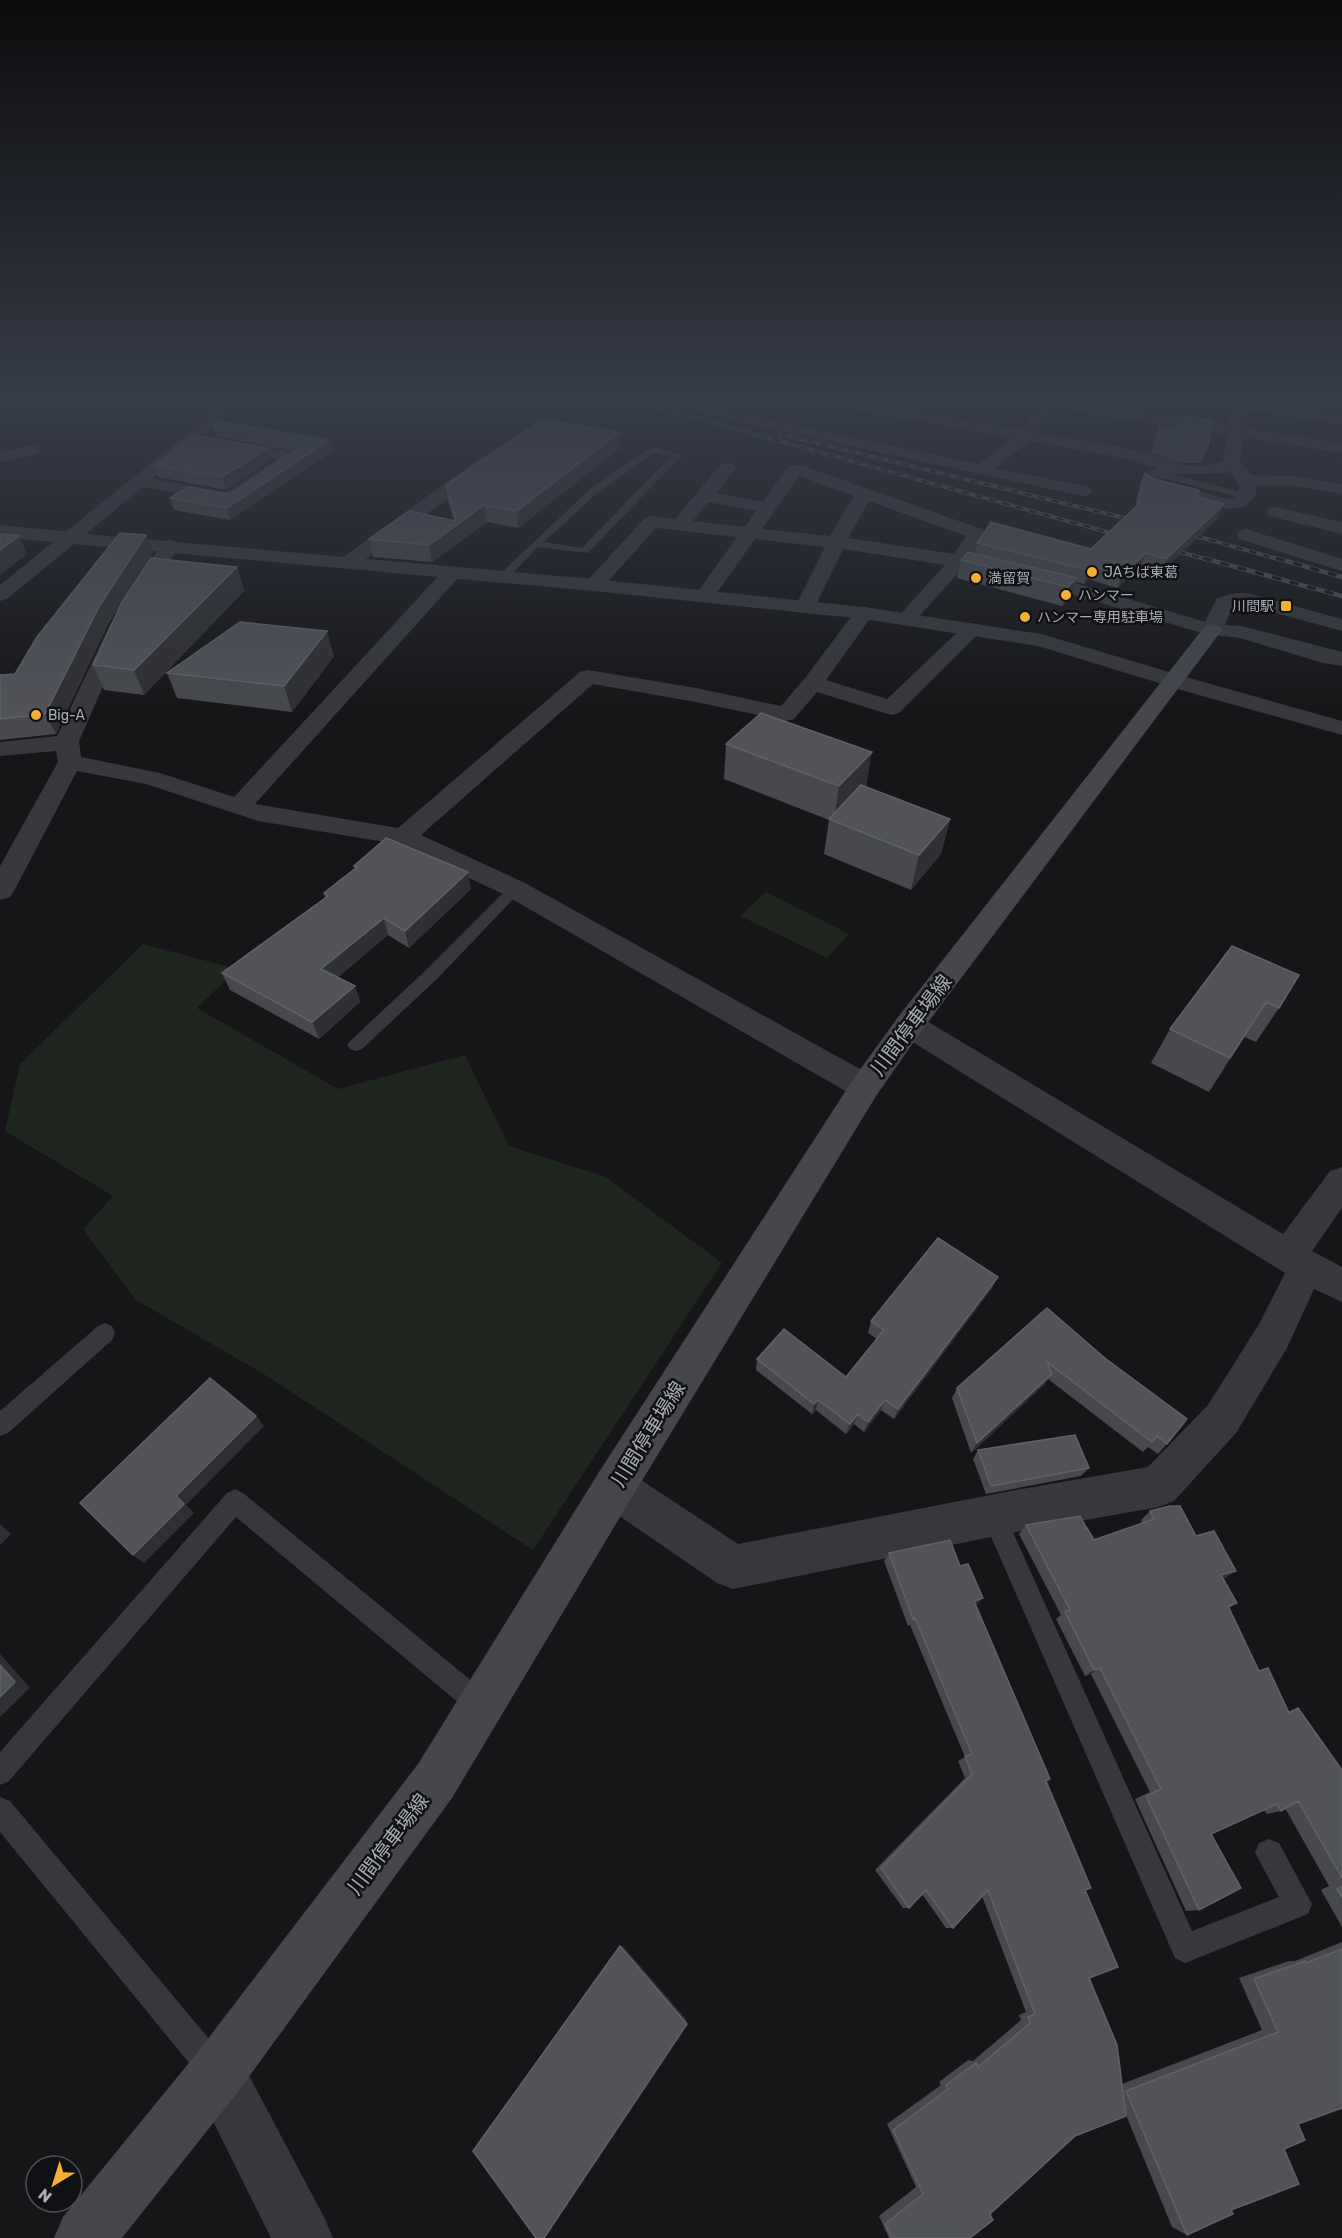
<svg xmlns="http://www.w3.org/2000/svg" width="1342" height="2238" font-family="Rubik,'Noto Sans JP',sans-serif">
	<rect width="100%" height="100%" fill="#161618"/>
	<!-- green -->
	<path fill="#1e261f" d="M766 892 849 934 827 958 740 916Z
		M143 944 237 969 197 1008 338 1089 465 1055 509 1146 606 1177 722 1263 533 1550 267 1376 136 1300 83 1229 113 1196 5 1131 20 1064Z"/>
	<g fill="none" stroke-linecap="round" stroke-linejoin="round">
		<!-- service -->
		<path fill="#37383d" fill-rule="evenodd" d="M653 447 682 455 588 553 538 547 507 579H499V575L589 490 629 461ZM654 453 671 456 582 548 544 542 596 494Z
			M1155 470 1249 494 1251 496 1246 499 1152 475V471Z
			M515 884 520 886 522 889 520 892 437 979 362 1049 356 1051 350 1049 347 1045 350 1041 425 971 510 886Z
			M105 1323 112 1326 115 1333 112 1340 8 1433 0 1436V1411L98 1326Z
			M235 1489 243 1493 490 1696 494 1705 490 1714 481 1718 472 1714 236 1517 9 1781 0 1785V1752L227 1493Z
			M994 1504 1002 1508 1192 1931 1279 1897 1255 1853 1259 1843 1269 1839 1279 1843 1312 1904 1308 1914 1185 1963 1175 1958 982 1516 986 1508Z
			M0 1797 10 1801 225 2058 229 2069 225 2080 214 2084 203 2080 0 1832Z"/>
		<!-- minor -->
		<path fill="#37383d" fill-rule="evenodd" d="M659 398H685L726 410 978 464 1013 438 814 403 807 398H842L1022 430 1041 405 1025 402 1023 398H1055L1342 443V453L1055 408 1037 433 1119 447 1180 462 1187 469 1184 473 1178 474 1118 457 1030 441 995 468 1089 487 1092 491 1089 495 1083 496 724 419 661 401Z
			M1197 398H1235L1342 415V425L1204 403Z
			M554 413 562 418 560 421 488 469 356 566H342L339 562 342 558 476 461Z
			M225 440 292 452 300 457 235 502 229 503 138 486 132 485 129 481 132 477 138 476 226 492 277 459 219 448 217 445Z
			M32 445 38 446 40 450 38 454 0 462V452Z
			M727 463 733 464 736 468 716 493 763 502 789 465H801L984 530 986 534 971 558 1061 579 1219 626 1223 630 1219 634 1212 636 1047 587 963 568 913 623 906 625 899 623 896 619 945 565 843 549 815 607 812 611H798L795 607 825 547 755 539 711 601H697L694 597 737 537 656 528 601 589H587L584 585 587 581 645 518 651 516 675 519 721 464ZM799 476 854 496 830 536 762 529ZM869 501 966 536 954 554 848 538ZM708 502 756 511 745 527 693 521Z
			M1246 475 1296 476 1342 484V494L1296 486 1240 484 1237 480 1240 476Z
			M1275 507 1342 522V534L1269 516 1266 512 1269 508Z
			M0 525 72 532 79 534 81 538 79 542 72 544 0 537Z
			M1246 529 1342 559V571L1239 539 1237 535 1239 531Z
			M170 540 177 542 179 546 130 625 79 741 81 757 160 773 234 797 445 569H459L462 573 459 577 255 804 398 828 580 672 588 670 696 688 781 706 805 678 857 609 864 607 871 609 874 613 826 680 887 699 965 625 972 623 979 625 982 629 979 633 899 713 891 715 817 692 794 719 786 721 696 702 593 684 421 835 525 883 876 1078 881 1087 876 1096 865 1099 854 1096 505 895 397 844 258 821 146 784 77 771 14 891 10 897 0 900V866L58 762 56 751 0 756V742L57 736 110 625 163 542Z
			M1175 674 1342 721V735L1167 686 1164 681 1167 676Z
			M909 1014 920 1017 1283 1234 1330 1171 1342 1167V1208L1312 1251 1342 1267V1302L1314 1289 1287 1348 1236 1433 1174 1501 1159 1507 1011 1533 733 1589 717 1583 599 1502 593 1487 599 1472 614 1466 629 1472 738 1544 1011 1491 1148 1467 1208 1405 1259 1324 1285 1273 898 1033 894 1025 898 1017Z
			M217 2045 237 2053 324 2217 333 2238H271L189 2073 197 2053Z"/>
		<!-- tertiary -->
		<path fill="#37383d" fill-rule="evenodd" d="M222 398H237L210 431 86 534 594 579 864 607 1041 634 1183 676 1186 681 1183 686 1175 688 1038 646 864 619 594 591 74 544 7 599 0 601V585L188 433Z
			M1234 398H1250L1240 463 1247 469 1257 485 1255 496 1245 507 1227 509 1150 490 1140 482C1163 450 1195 475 1223 461ZM1229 471 1239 485C1238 494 1237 498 1227 499L1159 481C1173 468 1209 478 1229 471Z
			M1236 593H1247L1342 619V631L1246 605 1233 606 1225 625 1242 626 1342 652V666L1323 663 1240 638 1205 634 1201 630 1217 598Z"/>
		<!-- secondary -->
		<path fill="#45474d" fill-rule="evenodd" d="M1212 624 1219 626 1223 630 1219 634 920 1033 876 1096 629 1502 452 1798 237 2093 122 2238H54L63 2217 197 2053 418 1764 599 1472 854 1078 898 1017 1205 626Z"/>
		<!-- rail-far1 casing -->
		<g stroke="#4a4c52" stroke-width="4">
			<path id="rail-far1" d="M625 398 1125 537
				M780 434 1141 522
				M1182 532 1281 560
				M1165 548 1209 560"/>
		</g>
		<!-- rail casing -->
		<g stroke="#4a4c52" stroke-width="4.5">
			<path id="rail" d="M1203 558 1342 596
				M1276 558 1342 577"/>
		</g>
		<!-- rail-far1 -->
		<use href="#rail-far1" stroke="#111113" stroke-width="2" stroke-dasharray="7" stroke-linecap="butt"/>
		<!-- rail -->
		<use href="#rail" stroke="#111113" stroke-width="3" stroke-dasharray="9" stroke-linecap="butt"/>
	</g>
	<!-- wall -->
	<path fill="#47494d" d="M1180 416 1208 446 1202 463H1184L1151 453 1159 426 1176 428Z
		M212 425 330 440 333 451 230 520 174 510 170 498 232 493 293 451 216 436Z
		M620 432V448L518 528 487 522 432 562 373 557 369 539 454 520 448 502 446 485Z
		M172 451 271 460 226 490 158 477 154 465 172 453Z
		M1145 473 1154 479 1198 497 1219 517 1161 572 1141 566 1117 588 1088 579 1084 584 1076 582 1071 597 1062 606 957 578 961 560 975 554 977 543 1091 549 1135 507Z
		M153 553 108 624 56 734 0 740V675L15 674Z
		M237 567 244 591 144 695 104 690 93 665Z
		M334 656 292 712 177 698 167 673Z
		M726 744 866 787 950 819 941 854 911 890 824 854 829 820 724 779Z
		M354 866 471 889 409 948 388 935 338 977 355 986 360 1002 319 1039 230 990 222 973 325 898 324 893 355 870Z
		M1232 946 1279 1008 1256 1042 1244 1037 1209 1092 1151 1063 1170 1029Z
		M992 1288 894 1419 881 1410 864 1432 854 1424 846 1434 816 1410 812 1414 756 1370 757 1359 846 1377 877 1339 868 1333 871 1321Z
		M1047 1308 1167 1444 1158 1454 1148 1447 1143 1452 1048 1379 1045 1384 971 1453 952 1398 957 1388Z
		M978 1450 1089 1468 1081 1476 986 1494 973 1459Z
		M1150 1511 1196 1536 1224 1579 1237 1603 1229 1608 1259 1671 1289 1711 1298 1708 1342 1770V1927L1321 1890 1329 1886 1285 1808 1281 1811 1267 1814 1264 1810 1211 1834 1199 1910 1186 1911 1135 1799 1150 1792 1091 1674 1085 1676 1056 1619 1061 1615 1019 1534 1026 1525 1084 1529 1094 1540 1142 1523 1141 1520Z
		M889 1553 976 1606 1046 1781 1085 1890 1089 1978 1122 2084 1262 2030 1239 1978 1289 1961H1295L1342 1942V2108L1298 2124 1284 2149 1231 2210 1187 2235 1172 2227 1126 2115 1075 2136 990 2214 970 2238H889L879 2216 916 2187 887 2124 941 2085 939 2082 968 2060 973 2061 1021 2020 1019 2015 1026 2012 982 1896 953 1928H946L922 1894 909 1908H903L875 1870 965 1778 958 1761 965 1757 910 1625 908 1626 884 1561Z"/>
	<!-- shaded-wall -->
	<path fill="#2f3033" d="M620 432V448L518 528 517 511Z
		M330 440 333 451 230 520 227 508Z
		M268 448 271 460 226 490 222 477Z
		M1224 504 1219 517 1161 572 1166 559Z
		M484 505 487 522 432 562 429 545Z
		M146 535 153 553 108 624 56 734 45 714 100 605Z
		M19 536 27 554 0 575V550Z
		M1146 553 1141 566 1117 588 1122 575Z
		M1092 566 1088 579 1084 584 1088 570Z
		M237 567 244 591 144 695 134 670Z
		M1077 578 1071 597 1062 606 1068 587Z
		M327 631 334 656 292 712 284 686Z
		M872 752 866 788 834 822 839 786Z
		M950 819 941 854 911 890 919 855Z
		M468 872 471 889 409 948 405 931Z
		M384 918 388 935 327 986 321 969Z
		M355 986 360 1002 319 1039 312 1022Z
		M998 1277 992 1288 894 1419 898 1409Z
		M1052 1374 1045 1384 971 1453 977 1443Z
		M818 1400 816 1410 812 1414 814 1404Z
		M885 1400 881 1410 864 1432 868 1422Z
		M858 1414 854 1424 846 1434 850 1424Z
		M256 1416 264 1426 186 1505 194 1513 144 1563 133 1555 176 1496Z
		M0 1524 11 1534 0 1545Z
		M1236 1571 1224 1579 1221 1575Z
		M983 1598 976 1606 974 1601Z
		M0 1654 30 1688 0 1717Z
		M1100 1668 1091 1674 1085 1676 1094 1670Z
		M620 1946H623L686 2019 687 2024Z"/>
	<!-- building -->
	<path fill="#525359" stroke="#5f6168" stroke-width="1.5" d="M1180 416 1213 420 1208 446 1190 445 1156 435 1159 426 1177 428Z
		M542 419 620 432 517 511 484 505 429 545 369 539 409 511 456 521 446 485Z
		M219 421 330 440 227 508 170 498 188 487 225 494 232 493 299 447 290 439 212 425Z
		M194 435 268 448 222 477 154 465 175 451H172Z
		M1145 473 1154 479 1199 490 1198 497 1224 504 1166 559 1146 553 1122 575 1092 566 1088 570 977 543 991 522 1091 549 1141 502 1137 501Z
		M120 533 146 535 100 605 45 714 0 719V675L15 674 37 637Z
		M0 534 19 536 0 550Z
		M968 552 1077 578 1068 587 961 560Z
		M151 558 237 567 134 670 93 665 122 602Z
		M240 622 327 631 284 686 167 673Z
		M761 713 872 752 839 786 726 744Z
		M861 785 950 819 919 855 829 819Z
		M386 838 468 872 405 931 384 918 321 969 355 986 312 1022 222 973 328 896 324 893 357 867 354 866Z
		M1232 946 1299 975 1279 1008 1266 1002 1230 1058 1170 1029Z
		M938 1238 998 1277 898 1409 885 1400 868 1422 858 1414 850 1424 818 1400 814 1404 757 1359 784 1329 846 1377 884 1330 871 1321Z
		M1047 1308 1106 1359 1187 1419 1167 1444 1157 1436 1152 1442 1047 1362 1052 1374 977 1443 957 1388Z
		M210 1378 256 1416 176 1496 184 1504 133 1555 80 1503Z
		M1075 1435 1089 1468 991 1486 978 1450Z
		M1170 1506H1180L1196 1536 1214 1531 1236 1571 1221 1575 1237 1603 1228 1606 1259 1671 1268 1668 1289 1713 1298 1708 1342 1770V1878L1298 1801 1281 1811 1277 1804 1211 1834 1241 1888 1199 1910 1146 1796 1161 1789 1100 1668 1094 1670 1065 1612 1070 1610 1026 1525 1080 1516 1086 1527 1084 1529 1087 1528 1094 1540 1154 1519 1150 1511Z
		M950 1540 960 1566 968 1564 983 1598 974 1601 1050 1779 1046 1781 1091 1888 1085 1890 1118 1967 1089 1978 1117 2045 1126 2116 1075 2136 990 2214 993 2220 970 2238H892L885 2224 923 2194 893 2130 948 2089 946 2085 976 2063 978 2067 1030 2023 1028 2017 1035 2014 988 1890 953 1928 926 1890 909 1908 881 1868 972 1774 965 1756 972 1754 915 1618 913 1619 889 1553Z
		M0 1665 15 1682 0 1697Z
		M1342 1886V1897L1337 1889Z
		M620 1946 687 2024 544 2238H536L473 2151Z
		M1342 1949V2108L1298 2124 1305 2140 1284 2149 1299 2184 1231 2210 1233 2214 1187 2235 1126 2091 1278 2032 1254 1979 1305 1961 1306 1963Z"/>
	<!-- sky -->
	<linearGradient id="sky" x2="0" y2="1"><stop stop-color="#0c0c0d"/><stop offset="0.56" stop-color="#363c48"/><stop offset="1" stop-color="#363c48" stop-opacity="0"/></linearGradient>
	<rect width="1342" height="712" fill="url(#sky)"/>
	<!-- markers -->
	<g fill="#f2b134" stroke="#111113" stroke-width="2">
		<circle cx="1092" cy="572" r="6"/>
		<circle cx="976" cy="578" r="6"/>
		<circle cx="1066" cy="595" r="6"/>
		<rect x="1280" y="600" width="12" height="12" rx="3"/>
		<circle cx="1025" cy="617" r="6"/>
		<circle cx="36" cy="715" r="6"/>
	</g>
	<g text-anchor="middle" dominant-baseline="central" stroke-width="5" stroke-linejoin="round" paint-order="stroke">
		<!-- far-poi labels -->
		<g font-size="14" fill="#a8adb8" stroke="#111113" text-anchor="start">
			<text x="1104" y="572">JAちば東葛</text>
			<text x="988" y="578">満留賀</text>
			<text x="1078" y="595">ハンマー</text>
			<text x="1274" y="606" text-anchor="end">川間駅</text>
			<text x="1037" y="617">ハンマー専用駐車場</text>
			<text x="48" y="715">Big-A</text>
		</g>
		<!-- near-street labels -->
		<g font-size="20" fill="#a8adb8" stroke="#111113">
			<text transform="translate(911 1025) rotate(-53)">川間停車場線</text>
			<text transform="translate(648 1434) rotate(-58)">川間停車場線</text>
			<text transform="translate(388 1844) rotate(-53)">川間停車場線</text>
		</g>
	</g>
	<!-- north arrow -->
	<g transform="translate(54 2184) rotate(218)"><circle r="28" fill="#111113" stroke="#4d4f55" stroke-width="1.5"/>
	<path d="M0-4.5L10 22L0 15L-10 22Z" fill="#f2b134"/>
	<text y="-9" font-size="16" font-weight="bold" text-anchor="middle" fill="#a8adb8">N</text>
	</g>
</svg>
